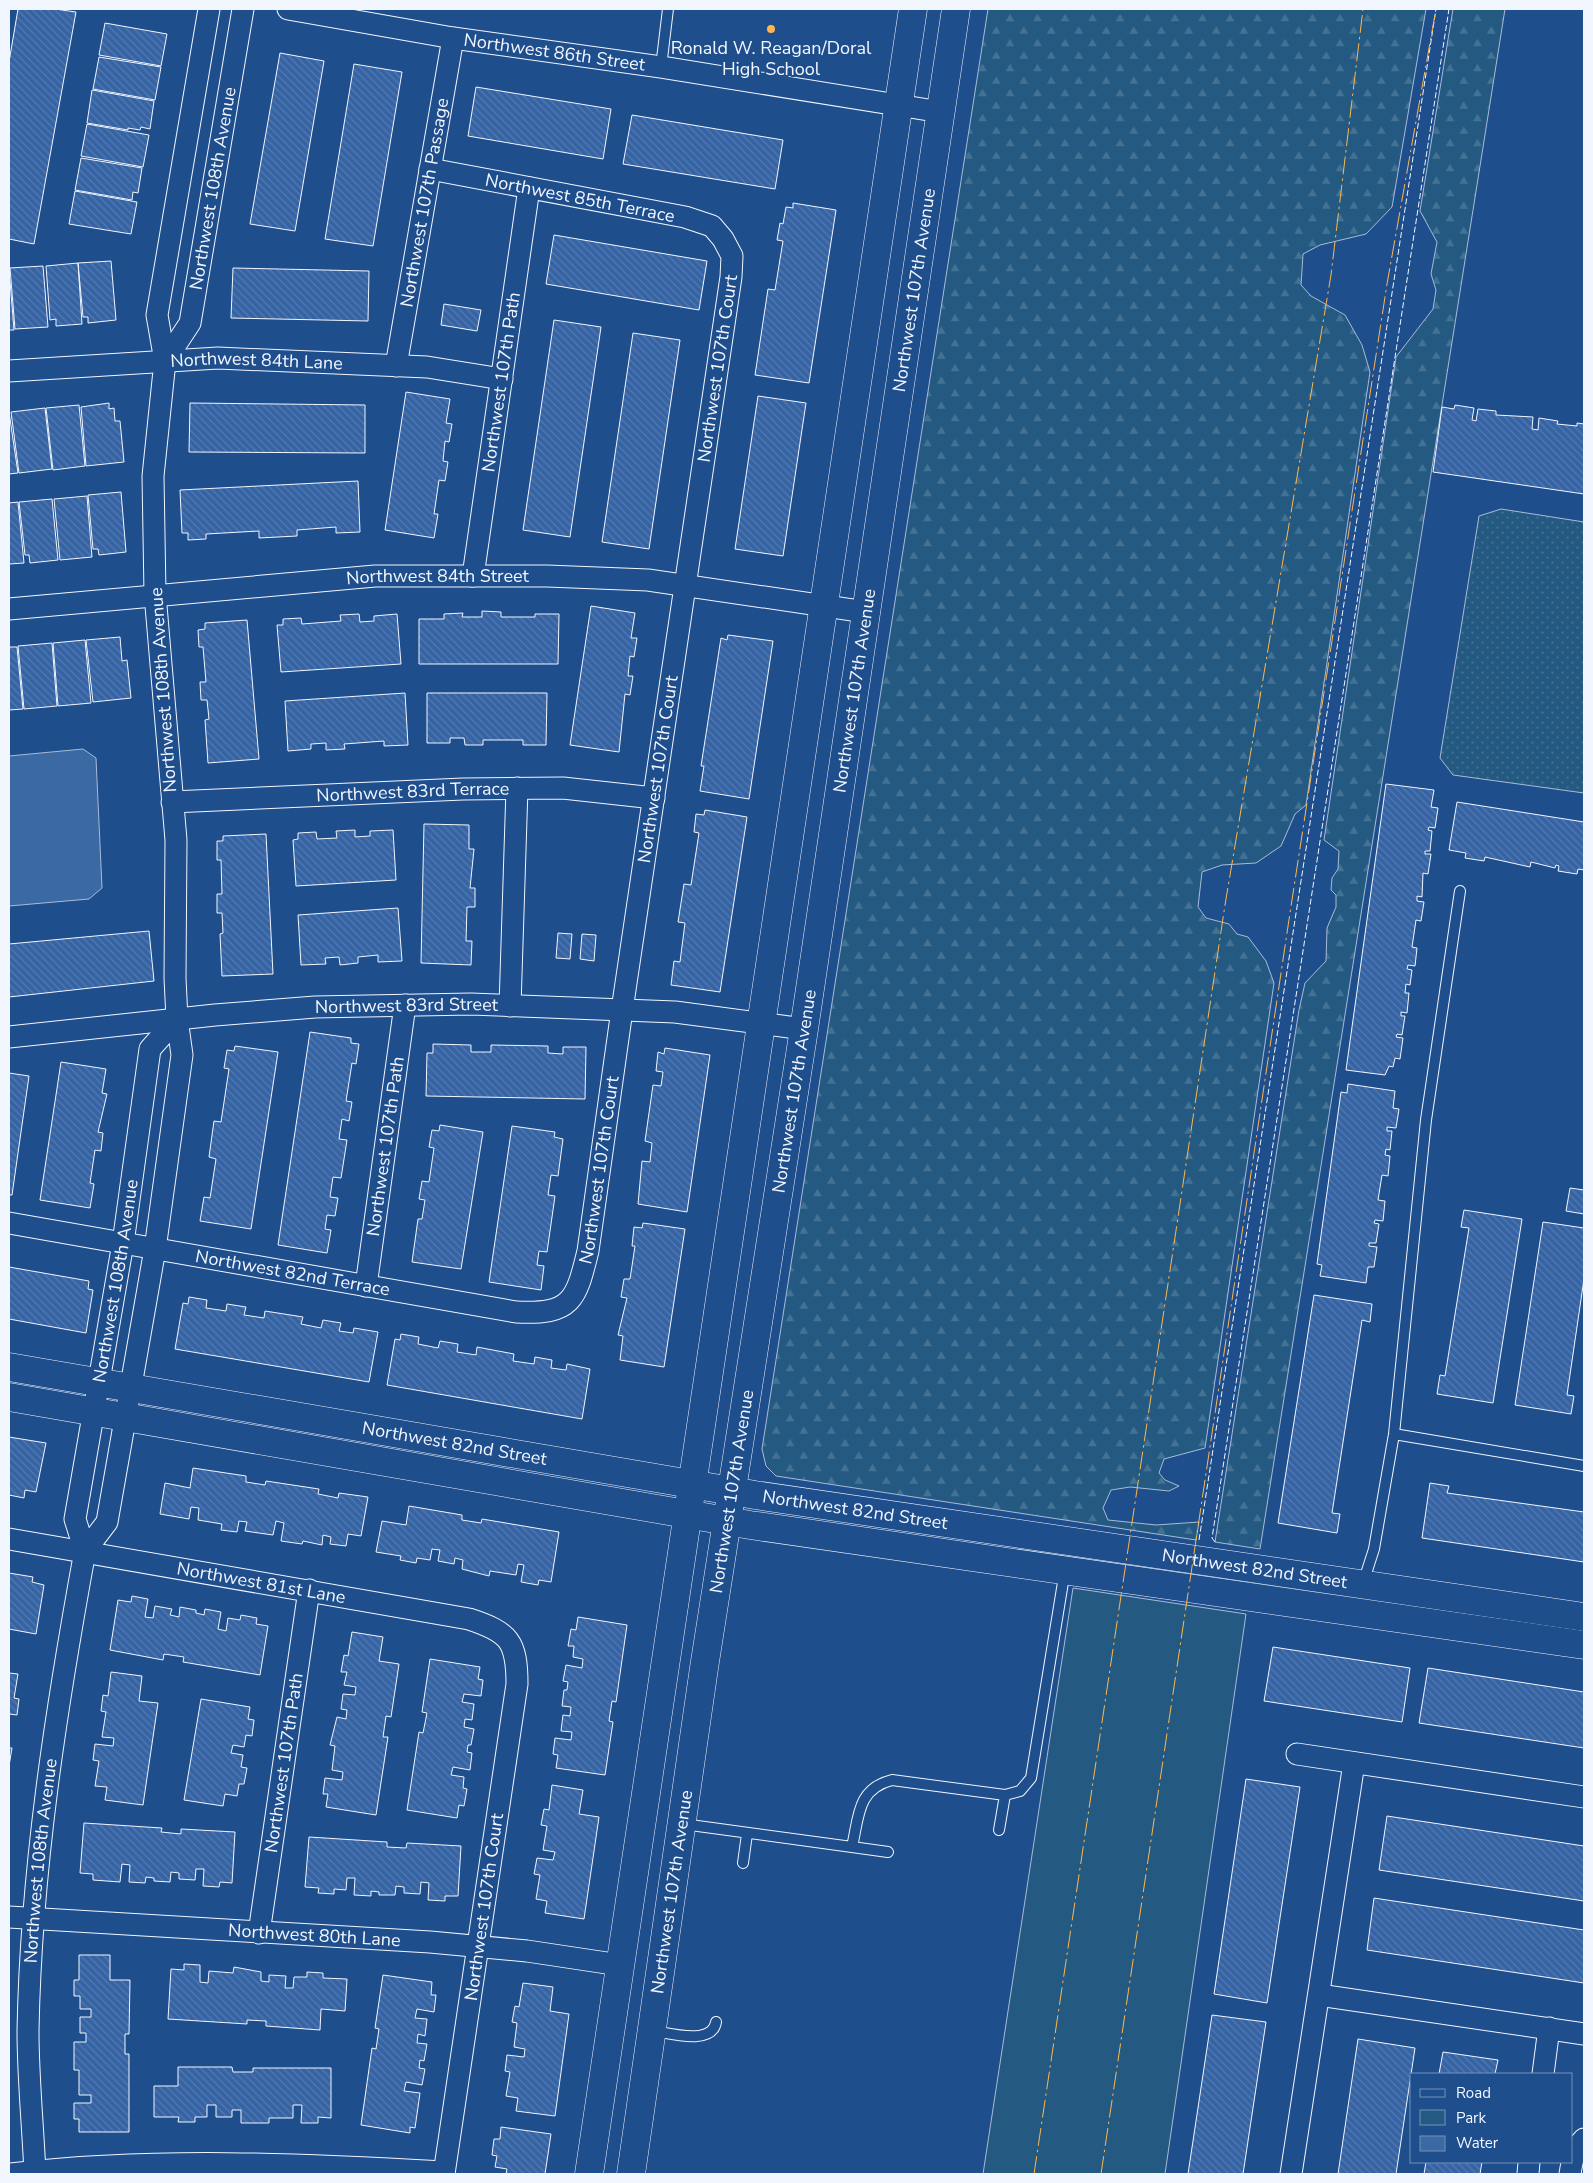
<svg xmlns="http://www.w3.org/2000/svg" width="1593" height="2183" font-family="'Nunito Sans',sans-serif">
	<defs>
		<pattern id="grass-dots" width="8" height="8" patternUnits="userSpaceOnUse" patternTransform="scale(1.25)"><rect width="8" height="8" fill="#245a82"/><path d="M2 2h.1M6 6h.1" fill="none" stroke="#447295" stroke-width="1.8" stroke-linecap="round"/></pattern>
		<pattern id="forest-firs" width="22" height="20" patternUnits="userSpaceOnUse" patternTransform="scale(1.25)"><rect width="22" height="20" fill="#245a82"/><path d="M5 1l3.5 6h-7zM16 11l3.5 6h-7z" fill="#447295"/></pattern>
		<pattern id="building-back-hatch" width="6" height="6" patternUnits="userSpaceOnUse" patternTransform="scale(1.25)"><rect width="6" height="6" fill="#3563a3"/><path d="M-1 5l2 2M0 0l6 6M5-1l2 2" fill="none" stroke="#537ab1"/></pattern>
	</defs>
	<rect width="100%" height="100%" fill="#1f4e8c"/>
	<!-- grass -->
	<path fill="url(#grass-dots)" stroke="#a8bbd7" d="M1501 509 1584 522V793L1453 775 1440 758 1479 516Z"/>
	<!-- forest -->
	<path fill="url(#forest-firs)" stroke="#a8bbd7" d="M988 9H1426L1392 207 1366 234 1320 245 1303 254 1301 285 1311 296 1345 315 1362 345 1370 372 1306 805 1295 814 1281 846 1256 863 1222 865 1202 872 1198 907 1206 918 1229 924 1237 934 1248 937 1266 961 1274 983 1205 1448 1164 1459 1159 1473 1165 1480 1179 1486 1169 1491 1130 1487 1111 1490 1103 1508 1108 1520 1156 1525 1199 1522 1196 1540 776 1476 766 1466 762 1449Z
		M1453 9H1505L1260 1549 1215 1542 1299 1010 1305 983 1326 961 1327 928 1336 907V895L1331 890 1332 878 1338 869 1339 851 1324 840 1396 357 1433 309 1436 290 1431 274 1437 242 1420 211Z"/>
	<!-- green -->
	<path fill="#245a82" stroke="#a8bbd7" d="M1073 1588 1246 1614 1165 2174H983Z"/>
	<!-- water -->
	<path fill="#3b69a3" stroke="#a8bbd7" d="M83 749 96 758 102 888 89 899 9 906V756Z"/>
	<!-- building -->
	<path fill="url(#building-back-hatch)" stroke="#f2f6ff" d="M18 9H55L76 12 34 244 9 239V62Z
		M105 23 167 34 161 66 99 55Z
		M280 53 324 61 295 231 250 224Z
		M99 57 161 67 155 100 93 89Z
		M354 64 402 72 373 246 325 239Z
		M476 87 611 109 603 159 468 136Z
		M92 90 154 101 150 129 141 127 140 130 128 128V130L87 123Z
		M632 115 783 140 775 189 623 164Z
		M87 124 149 135 143 167 81 156Z
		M81 158 142 168 138 193 133 192 132 200 75 190Z
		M75 191 137 202 131 234 69 224Z
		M793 203 836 210 809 383 755 375 768 289 775 290 783 241 777 240 780 223 783 224 786 207 793 208Z
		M554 235 707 261 699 310 546 284Z
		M111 261 116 320 88 323V317H83L78 263Z
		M78 263 82 324 56 326V319L50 320 46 266Z
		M43 266 48 327 15 329 10 268Z
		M233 268 369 271 368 321 231 318Z
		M9 269 14 330H9Z
		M444 304 481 310 477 331 441 325Z
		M554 320 601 327 570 537 523 530Z
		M633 333 680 340 649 549 602 542Z
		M406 392 450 399 446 423 452 424 449 442 445 441 443 461 448 462 445 481 439 480 434 514H438L434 538 385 530Z
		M758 396 806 403 783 556 735 549Z
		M109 403V409L114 408 115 421H120L124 462 86 466 81 407Z
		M190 403 365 405V453L189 452Z
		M79 405 85 466 53 470 46 408Z
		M1455 405 1474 408 1472 420 1476 421 1478 409 1496 411V415L1533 417 1532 429 1538 430 1539 418 1558 421 1557 424 1577 426V423L1584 424V494L1433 472 1442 407 1454 409Z
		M45 408 52 469 19 473 11 412Z
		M9 412 18 473 9 474Z
		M358 481 360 532 336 533V527L297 530V536L259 538V531L206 534V539L188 540V533H182L180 490Z
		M121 492 126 552 99 555 98 549H93L88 495Z
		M87 496 92 557 60 560 54 499Z
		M52 499 58 560 30 563 29 555H25L19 502Z
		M18 502 24 563 9 564V503Z
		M591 606 635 613 631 638H637L634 657 630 656 628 676H633L630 695 625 694 619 752 570 745Z
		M482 611 501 612V617H535V614H559L558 664H419V619H444V614L463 613 462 617H482Z
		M359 614 360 622 374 621V616L397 614 401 664 281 672 277 625H283V619L301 618 302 624 341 621 340 615Z
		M247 620 259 759 208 763 205 720 209 719 207 700H201L200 682H206L203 647H199L198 630 205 629V623Z
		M728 635 773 641 749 799 700 791 704 766H701L721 638 727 640Z
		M120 637 122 661 127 660 131 698 93 702 86 640Z
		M85 640 91 703 58 706 53 643Z
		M52 643 57 706 24 709 18 646Z
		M9 647H17L23 709 9 710Z
		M405 693 408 745 384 746V741L344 744 345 749 326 750V743L311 744V749L288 751 285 701Z
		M427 693H547L546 745H523V740H483V745H465L464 738H450V743H427Z
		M1386 784 1434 790 1431 807 1438 808 1435 828 1429 827 1428 830 1432 831 1430 851H1425V854H1431L1428 874 1423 873 1422 897 1417 896V901L1424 902 1421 921 1416 920 1412 947 1417 948 1415 966 1408 965 1407 969 1412 970 1410 985 1406 984 1405 993H1409L1407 1013 1401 1012V1016H1405L1402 1035 1397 1034 1396 1037 1403 1038 1400 1059 1395 1058 1393 1067 1389 1066 1385 1075 1346 1070Z
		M1457 802 1584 822V870L1578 869 1577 874 1558 871 1559 866 1556 865 1555 868 1531 862 1530 867 1485 857 1484 861 1465 858 1466 853 1449 850Z
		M705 810 747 817 720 992 671 985 674 961 680 962 685 923 678 922 684 884 691 885 699 833 694 832 696 814 704 815Z
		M424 824 469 825V849H474L470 888H475V907H467L466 941H472L471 965 421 963Z
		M355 830V837L370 836V831L393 830 396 880 296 886 293 840 298 839V833L316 832 317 839 337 838 336 831Z
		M266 834 273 974 222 976 220 934 223 933 222 913H217V894H222L221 860H217V841H223V836Z
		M398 908 402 961 378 962V955L358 957V963L340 965 339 957 325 958 326 964 301 965 298 915Z
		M149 931 154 981 9 997V944Z
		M558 933 572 934 570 959 556 958Z
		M582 934 596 935 594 961 580 959Z
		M310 1032 351 1038V1043L359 1044 356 1064 352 1063 346 1101 352 1102 349 1121 342 1119 339 1139 347 1140 341 1178 333 1177 330 1197 338 1198 335 1216 327 1215 325 1229 331 1230 327 1253 278 1245Z
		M433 1044 471 1045V1052H491V1045L548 1046V1053L563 1054V1047H586L585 1099 426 1096 427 1053H433Z
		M235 1046 278 1052 251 1229 200 1221 204 1197 210 1198 216 1159 209 1157 214 1121 221 1122 229 1069 224 1068 227 1050 234 1051Z
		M665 1048 710 1055 687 1212 638 1204 642 1161 650 1162 652 1143 645 1141 653 1085 661 1086 663 1072 656 1071 658 1052 664 1054Z
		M61 1062 106 1069 102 1093 107 1094 98 1132 103 1133 101 1151 95 1150 90 1183 94 1184 90 1208 40 1200Z
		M9 1073 29 1076 12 1195H9Z
		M1348 1084 1395 1091 1393 1108 1399 1109 1396 1128 1387 1127V1131H1392L1390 1150 1386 1149 1385 1155 1390 1156 1388 1176 1382 1175 1378 1200 1385 1201 1383 1221 1375 1220 1374 1223 1379 1224 1376 1243H1369V1246L1377 1247 1374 1267H1368L1366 1283 1320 1276 1322 1265 1317 1264 1341 1092 1347 1093Z
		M440 1125 483 1132 461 1269 412 1262 418 1219H422L425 1200 419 1199 422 1181 429 1182 434 1148 429 1147 432 1130 439 1131Z
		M512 1126 555 1132 554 1137 563 1139 558 1176 551 1175 548 1195 555 1196 547 1252 539 1251 537 1265 544 1266 541 1290 489 1282Z
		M1570 1188 1584 1190V1214L1566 1211Z
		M1464 1210 1522 1219 1493 1403 1437 1394 1440 1375 1445 1376 1469 1228 1461 1227Z
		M1543 1222 1584 1228V1279L1567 1395 1574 1396 1571 1414 1515 1405Z
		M643 1223 685 1229 664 1367 620 1360 623 1336 618 1335 627 1298 621 1297 624 1279H630L635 1246H632L634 1227 642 1228Z
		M9 1267 89 1281 88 1289 93 1290 86 1333 9 1319Z
		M1314 1295 1372 1304 1370 1322 1362 1320 1332 1513 1340 1514 1337 1533 1278 1523Z
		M189 1297 207 1300 206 1308 226 1311 227 1304 246 1307 244 1315 264 1318 265 1311 303 1317 301 1324 321 1328 323 1320 341 1323 339 1331 353 1333 354 1328 378 1332 369 1382 175 1349 183 1303 188 1304Z
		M401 1334 419 1337 418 1344 438 1348 440 1341 458 1344 457 1352 476 1355 477 1347 514 1354 513 1361 534 1364 535 1357 552 1360 551 1368 566 1370 567 1364 590 1369 582 1419 387 1385 395 1339 400 1340Z
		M9 1437 46 1443 36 1492 25 1490 24 1498 9 1495Z
		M193 1468 246 1476V1482L265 1485 266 1481 319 1489 318 1494 338 1498 339 1493 368 1497 361 1536 348 1534 346 1546 330 1544 331 1537 323 1535 322 1545 303 1541 302 1544 281 1541 284 1523 276 1521 273 1535 245 1531 247 1522 239 1521 237 1532 221 1530 222 1524 198 1520 199 1508 191 1507 189 1519 160 1514 165 1483 190 1488Z
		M1430 1483 1449 1486 1447 1493 1584 1512V1562L1422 1538Z
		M409 1506 462 1515V1520L481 1523 482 1519 559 1532 551 1582 539 1580 538 1585 521 1582 524 1565 518 1564 516 1575 490 1571 489 1576 462 1569 463 1560 455 1558 454 1564 438 1561 440 1550 432 1549 430 1560 417 1558 416 1563 400 1560 401 1556 376 1552 382 1521 406 1525Z
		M9 1573 33 1577 32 1582 44 1585 36 1634 9 1629Z
		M132 1596 148 1599 145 1617 153 1618 155 1606 172 1609 170 1615 179 1617 180 1607 196 1610V1613L204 1615 205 1609 221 1612 218 1629 226 1631 228 1618 240 1620 241 1615 257 1618 256 1624 268 1626 260 1675 183 1662 184 1657 164 1654 163 1660 110 1650 118 1600 131 1602Z
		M578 1617 627 1625 616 1702 612 1701 609 1721 613 1722 605 1775 556 1768 558 1755 553 1754 555 1738 571 1740 572 1732 561 1731 563 1715 570 1716 571 1707 562 1706 564 1690H567L568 1682 563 1681 566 1665 582 1668 583 1659 573 1657 574 1646H568L571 1629 576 1630Z
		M352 1632 383 1637 379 1661 399 1664 391 1717 386 1716 383 1737H388L376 1815 326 1807 328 1794H323L325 1778 342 1780 343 1772 332 1770 335 1746 330 1745 337 1717 346 1719 347 1710 341 1709 343 1694 355 1695 356 1687 344 1685 347 1672H341L344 1655 348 1656Z
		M1273 1647 1410 1668 1402 1722 1264 1701Z
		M430 1659 480 1667 478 1679 483 1680 481 1696 464 1694 462 1702 474 1704 472 1720 465 1719 464 1727 474 1729 471 1745H468L467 1752 472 1753 470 1770 453 1767 451 1775 464 1777 463 1788 467 1789 464 1806 459 1805 457 1818 407 1810 419 1732 423 1733 427 1713 422 1712Z
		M1428 1668 1584 1692V1748L1419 1723Z
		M111 1672 142 1676 139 1701 158 1703 143 1805 105 1800 107 1787 95 1786 99 1761 93 1760 95 1744 113 1746 114 1738 102 1737 106 1712 101 1711 103 1695 108 1696Z
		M9 1673 18 1674 14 1698 19 1699 17 1715 9 1714Z
		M201 1699 250 1707 248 1719 254 1720 252 1736 246 1735 244 1747 233 1745 231 1753 243 1755 241 1767 247 1768 244 1784H239L237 1796 225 1794 223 1806 184 1800Z
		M9 1748H12L9 1766Z
		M1246 1779 1300 1787 1267 2003 1214 1994Z
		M552 1785 583 1790 579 1814 599 1817 584 1919 545 1913 547 1901 536 1899 540 1875 534 1874 537 1858 553 1860 555 1852 543 1850 547 1826 541 1825 544 1809 549 1810Z
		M1387 1816 1584 1846V1901L1379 1870Z
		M84 1823 162 1828 161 1832 181 1834V1829L235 1832 232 1883 220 1882 219 1887 203 1886 204 1869H196L195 1880 179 1879V1873L171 1872 170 1882 154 1881V1878L146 1877 145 1883 129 1882 130 1865 122 1864 120 1882 93 1880V1874L80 1873Z
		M309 1837 387 1842V1847L406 1848 407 1843 461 1846 458 1896H445V1901L428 1900 429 1883 421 1882 420 1894 404 1893V1887L396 1886 395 1895H379V1892L371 1891V1896L354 1895 355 1878H347L346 1890 334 1889V1894L318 1893 319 1888 305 1887Z
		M1374 1898 1584 1930V1983L1367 1950Z
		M79 1955H110V1980H130L129 2034H125V2054H129V2132H79V2119H74V2103H91V2095H79V2070H74V2042H86V2033H80V2017H91V2009H80V1996H74V1980H79Z
		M184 1964 200 1965V1982L208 1983 209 1971 233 1973 234 1967 261 1972V1981L269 1982V1975L286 1976 285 1988H293L294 1977H307V1972L323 1973V1978L347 1979 345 2011 321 2009 320 2030 266 2026V2021L247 2020V2024L168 2019 171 1969 184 1970Z
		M383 1975 432 1982 431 1995H436L434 2012 417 2009 415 2018 427 2019 425 2036 418 2034 417 2043 427 2044 424 2061 420 2060 419 2068 425 2069 422 2085 406 2082 404 2091 420 2093 415 2128 410 2127V2133L361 2125 372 2048 376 2049 379 2029 375 2028Z
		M523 1983 553 1987 550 2011 569 2014 555 2116 516 2111 518 2098 506 2096 510 2072 505 2071 507 2055 524 2057 525 2049 514 2047 517 2023 512 2022 515 2006 519 2007Z
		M1212 2015 1266 2022 1243 2174H1188Z
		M1358 2039 1415 2048 1396 2174H1338Z
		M1443 2052 1498 2060 1495 2074H1439Z
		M178 2067H232L233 2072H253V2068H331V2118L318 2117V2123H301L302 2105H293V2118H269V2123H241V2110H232V2117H216V2105H207V2117H195V2122H178L179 2117H154V2086H178Z
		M501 2127 551 2134 545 2174H506L507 2169 495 2167 497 2156 492 2155 494 2139H500Z
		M1426 2162H1482L1480 2174H1424Z"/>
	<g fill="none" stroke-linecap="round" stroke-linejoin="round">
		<!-- lane casing -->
		<g stroke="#f2f6ff" stroke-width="12">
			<path id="lane" d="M661 67 668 9
				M1394 1434 1584 1466
				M1363 1583 1374 1549 1394 1434 1426 1120 1460 891
				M683 1824 852 1847C859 1816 857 1789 892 1780L1005 1795 1020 1791 1031 1778 1065 1570
				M999 1830 1005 1795
				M852 1847 888 1852
				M743 1863 747 1834
				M653 2031C669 2033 712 2046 716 2022"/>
		</g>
		<!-- street casing -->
		<g stroke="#f2f6ff" stroke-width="23">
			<g id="street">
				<path id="s1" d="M288 9 453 38 661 67 941 112"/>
				<path id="s2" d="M165 361 190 323 243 9"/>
				<path id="s3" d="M396 366 453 38"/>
				<path id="s4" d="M9 371 218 358 427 367 502 379"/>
				<path id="s5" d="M473 576 529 188"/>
				<path id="s6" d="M9 609 375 576H547L648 580 866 612"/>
				<path id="s7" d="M172 802 463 789 563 788 654 798"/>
				<path d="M510 1006 517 788"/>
				<path id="s8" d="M9 1037 215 1015 315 1007 471 1004 675 1012 804 1029"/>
				<path id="s9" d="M9 1223 516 1312C572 1315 576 1300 588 1251L622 1010 731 277 732 256 723 239 712 226 685 217 430 169"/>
				<path id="s10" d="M366 1286 405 1005"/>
				<path id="s11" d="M9 1539 469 1619C509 1632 517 1641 517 1684L444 2174"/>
				<path id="s12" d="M85 1551 75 1519 123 1243 150 1049 177 1019"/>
				<path d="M1297 1754 1584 1797"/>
				<path id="s13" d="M9 1917 430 1942 527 1951 620 1965"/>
				<path id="s14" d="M259 1933 309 1590"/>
				<path d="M1319 1995 1584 2034"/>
				<path d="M1543 2074 1549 2028"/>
				<path d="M11 2174C154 2157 301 2164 444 2172"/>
				<path id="s15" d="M35 2174C33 2127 28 2078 28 2031 31 1869 56 1710 85 1551L107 1522 155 1249 182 1055 177 1019 175 978 176 840 155 594 153 476 165 361 157 315 209 9"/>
				<path d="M1291 2174 1354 1763"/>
				<path d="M1528 2174 1529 2162"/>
				<path d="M1570 2174C1572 2161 1574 2149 1584 2139"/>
			</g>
		</g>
		<!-- secondary casing -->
		<g stroke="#f2f6ff" stroke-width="29">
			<g id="secondary">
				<path id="s16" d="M9 1367 755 1495 1584 1617"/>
				<path d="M9 1397 750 1525 1584 1645"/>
				<path d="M589 2174 913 9"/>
				<path id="s17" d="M631 2174 704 1668 804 1029 956 9"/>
			</g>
		</g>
		<!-- lane -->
		<use href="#lane" stroke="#1f4e8c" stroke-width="10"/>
		<!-- street -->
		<use href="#street" stroke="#1f4e8c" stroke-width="21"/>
		<!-- secondary -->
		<use href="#secondary" stroke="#1f4e8c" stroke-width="28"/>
		<!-- fence -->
		<path stroke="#f2f6ff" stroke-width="1" stroke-dasharray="6 2.5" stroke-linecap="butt" d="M1199 1540 1436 9
			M1215 1542 1212 1538 1449 9"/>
		<!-- power -->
		<path stroke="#ffb74d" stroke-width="1" stroke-dasharray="18 4 2.5 4" stroke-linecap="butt" d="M1034 2174 1225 905 1331 275 1363 9
			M1101 2174 1290 913 1387 284 1436 9"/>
	</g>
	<!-- markers -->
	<circle fill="#ffb74d" stroke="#1f4e8c" stroke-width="2" cx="771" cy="29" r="5"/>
	<g text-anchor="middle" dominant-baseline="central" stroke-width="4" stroke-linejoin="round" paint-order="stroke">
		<!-- poi labels -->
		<g font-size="18" fill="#f2f6ff" stroke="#1f4e8c">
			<text x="771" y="48">Ronald W. Reagan/Doral<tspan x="771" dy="21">High School</tspan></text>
		</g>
		<!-- street labels -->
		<g font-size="18" fill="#f2f6ff" stroke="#1f4e8c">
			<text stroke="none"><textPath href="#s1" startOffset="270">Northwest 86th Street</textPath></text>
			<text stroke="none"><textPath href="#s2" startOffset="182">Northwest 108th Avenue</textPath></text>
			<text transform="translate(580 198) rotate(11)">Northwest 85th Terrace</text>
			<text stroke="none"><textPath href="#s3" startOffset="166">Northwest 107th Passage</textPath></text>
			<text stroke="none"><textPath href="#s17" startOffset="1905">Northwest 107th Avenue</textPath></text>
			<text stroke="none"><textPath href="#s4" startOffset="248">Northwest 84th Lane</textPath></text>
			<text stroke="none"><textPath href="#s9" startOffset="1516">Northwest 107th Court</textPath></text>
			<text stroke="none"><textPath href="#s5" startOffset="196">Northwest 107th Path</textPath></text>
			<text stroke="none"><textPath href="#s6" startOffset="430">Northwest 84th Street</textPath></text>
			<text transform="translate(163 690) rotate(-94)">Northwest 108th Avenue</text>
			<text stroke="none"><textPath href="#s17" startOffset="1500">Northwest 107th Avenue</textPath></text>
			<text stroke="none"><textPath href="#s9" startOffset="1111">Northwest 107th Court</textPath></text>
			<text stroke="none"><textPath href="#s7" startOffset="241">Northwest 83rd Terrace</textPath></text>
			<text stroke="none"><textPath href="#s8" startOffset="399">Northwest 83rd Street</textPath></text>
			<text stroke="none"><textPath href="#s17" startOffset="1095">Northwest 107th Avenue</textPath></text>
			<text stroke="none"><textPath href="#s10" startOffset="141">Northwest 107th Path</textPath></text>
			<text stroke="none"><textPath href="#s9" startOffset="706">Northwest 107th Court</textPath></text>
			<text stroke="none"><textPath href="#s9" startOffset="288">Northwest 82nd Terrace</textPath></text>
			<text stroke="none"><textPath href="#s12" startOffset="275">Northwest 108th Avenue</textPath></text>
			<text stroke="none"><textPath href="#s16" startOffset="452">Northwest 82nd Street</textPath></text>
			<text stroke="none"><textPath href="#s17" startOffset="690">Northwest 107th Avenue</textPath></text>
			<text stroke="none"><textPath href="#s16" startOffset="858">Northwest 82nd Street</textPath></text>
			<text stroke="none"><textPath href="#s16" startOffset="1262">Northwest 82nd Street</textPath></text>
			<text stroke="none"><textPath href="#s11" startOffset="256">Northwest 81st Lane</textPath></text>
			<text stroke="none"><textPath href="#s14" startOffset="172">Northwest 107th Path</textPath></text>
			<text stroke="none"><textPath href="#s15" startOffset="314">Northwest 108th Avenue</textPath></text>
			<text stroke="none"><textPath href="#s17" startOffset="285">Northwest 107th Avenue</textPath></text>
			<text transform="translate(484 1907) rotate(-82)">Northwest 107th Court</text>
			<text stroke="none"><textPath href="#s13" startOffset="306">Northwest 80th Lane</textPath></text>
		</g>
	</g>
	<!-- border -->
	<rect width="1593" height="2183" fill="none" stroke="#f2f6ff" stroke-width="20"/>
	<!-- legend -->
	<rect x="1410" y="2073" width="162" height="90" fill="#1f4e8c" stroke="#7391ba"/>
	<rect x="1420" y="2089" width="25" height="8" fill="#1f4e8c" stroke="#7391ba"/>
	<text x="1456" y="2098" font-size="15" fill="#f2f6ff">Road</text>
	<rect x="1420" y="2110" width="25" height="15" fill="#245a82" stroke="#7391ba"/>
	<text x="1456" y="2123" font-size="15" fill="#f2f6ff">Park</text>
	<rect x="1420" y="2136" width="25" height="15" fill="#3b69a3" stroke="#7391ba"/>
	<text x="1456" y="2148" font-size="15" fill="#f2f6ff">Water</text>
</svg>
